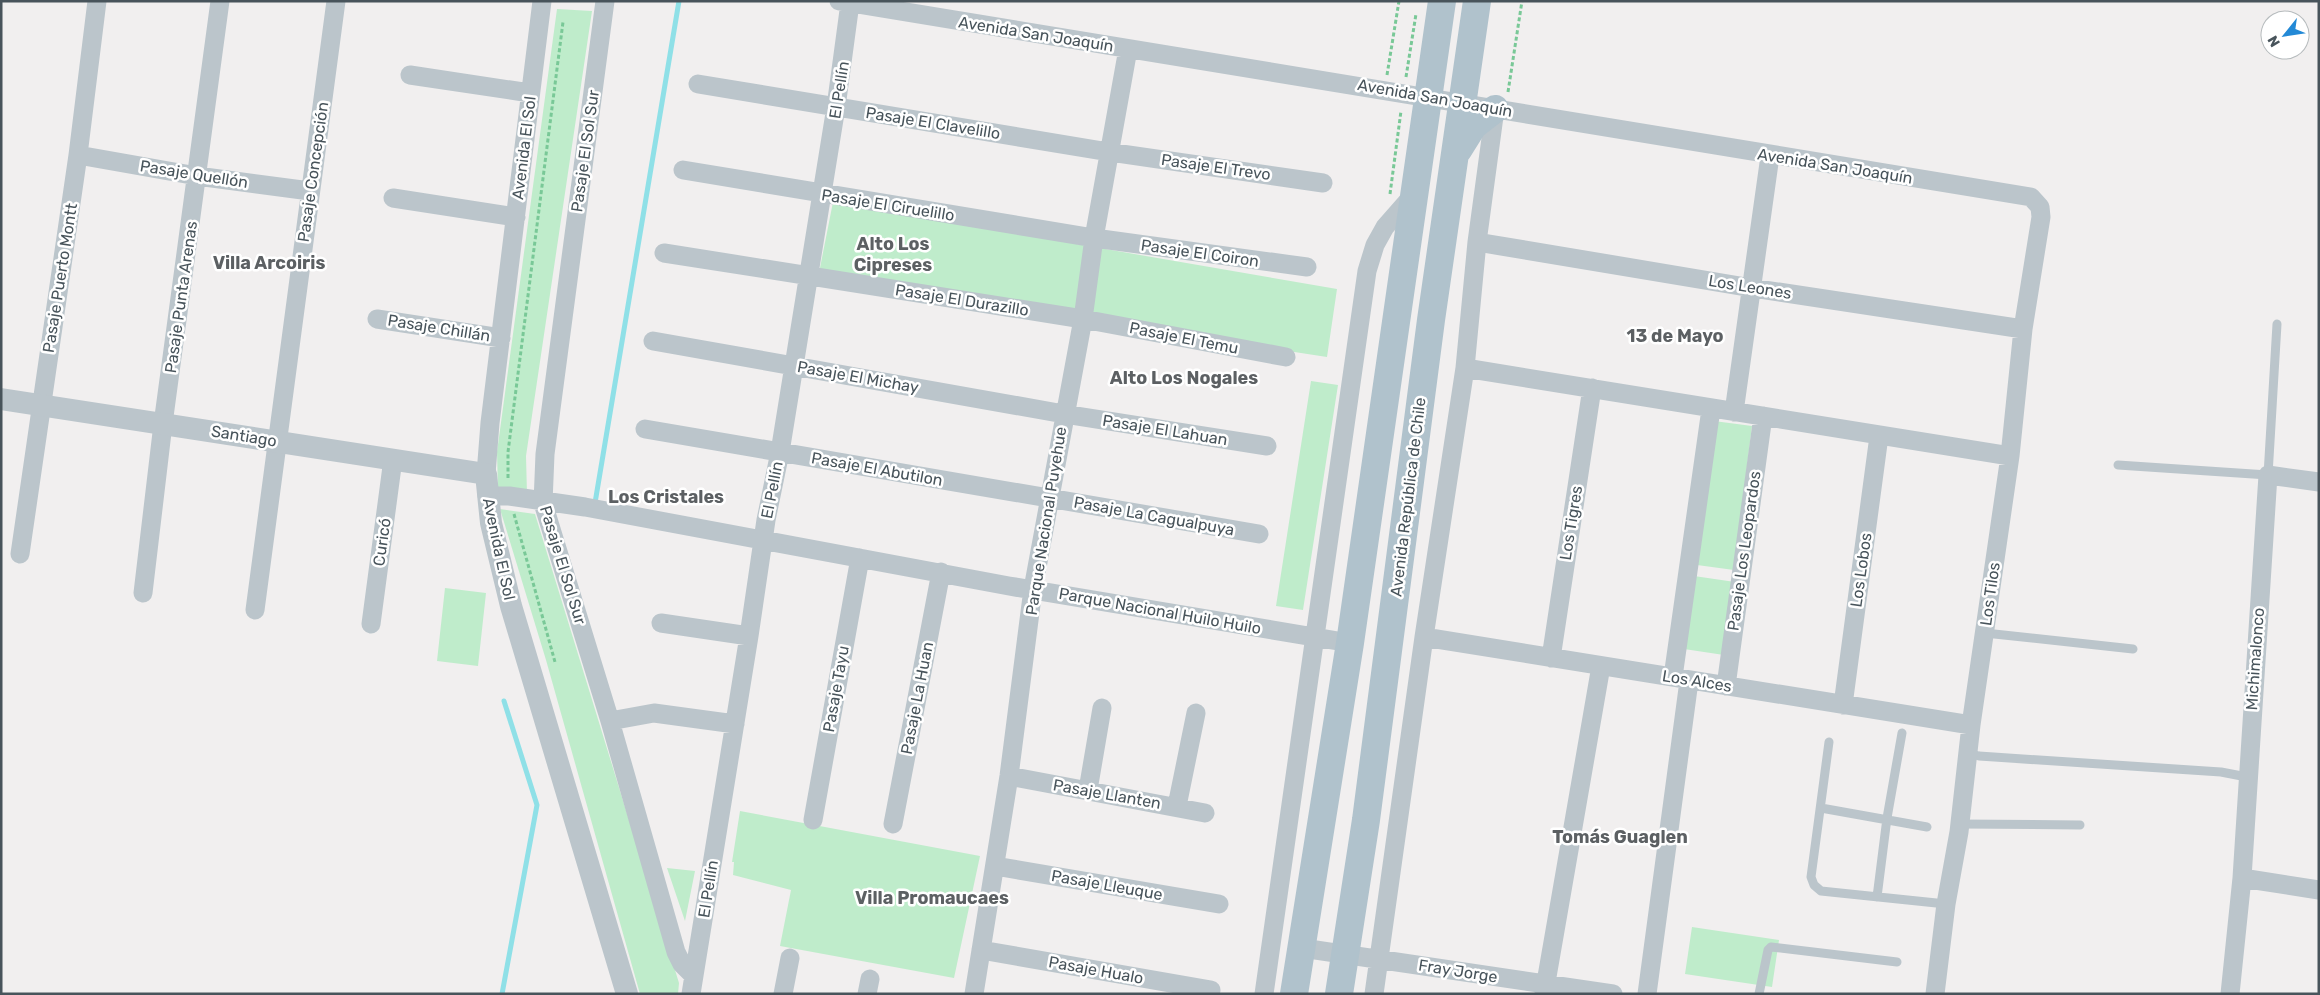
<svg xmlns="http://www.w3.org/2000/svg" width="2320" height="995" font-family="Rubik,sans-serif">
	<rect width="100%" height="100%" fill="#f1efef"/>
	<!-- green -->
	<path fill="#bfeccb" d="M557 9 592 11 526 456 527 494 498 490 497 452Z
		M833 202 1337 289 1327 357 818 278Z
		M1311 381 1338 385 1303 610 1276 606Z
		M1714 421 1752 426 1734 570 1697 565Z
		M500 509 535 514 679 983 678 994H640L546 660Z
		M1694 576 1735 582 1724 655 1684 649Z
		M445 588 486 593 478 666 437 661Z
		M740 811 980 856 954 978 780 946 791 890 733 875 734 862H732Z
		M667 868 695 871 685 921Z
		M1692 927 1779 940 1772 987 1685 974Z"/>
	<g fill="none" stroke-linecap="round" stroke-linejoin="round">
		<!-- stream -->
		<path stroke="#8fe0e7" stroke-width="5" d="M595 503 679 1
			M502 994 537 805 504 701"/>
		<!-- path -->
		<path stroke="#79c897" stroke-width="3" stroke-dasharray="4 2.5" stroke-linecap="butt" d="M1387 75 1399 1
			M1406 77 1416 14
			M1508 92 1522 1
			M1390 194 1401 111
			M508 478V452L563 22
			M514 514 555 662"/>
		<!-- service -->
		<path stroke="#bbc5cb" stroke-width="9" d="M2118 465 2268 475 2277 324
			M1985 633 2133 649
			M1829 742 1811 877 1814 885 1821 891 1946 904
			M1967 753 1979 756 2221 772 2247 777
			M1821 808 1927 827
			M1960 824 2080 825
			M1877 897 1887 818 1902 733
			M1759 994 1768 950 1771 947 1897 962"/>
		<!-- minor -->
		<path stroke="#bbc5cb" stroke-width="19" d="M605 1 545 454 543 503 610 721 676 952 682 964 694 976
			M839 1C1237 63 1633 135 2031 197L2040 207 2041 217 2023 329 2010 456 1971 725 1959 832 1946 904 1935 994
			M410 75 530 93
			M698 84 1109 152 1323 183
			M78 155 197 176 310 191
			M683 170 1094 238 1307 267
			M393 198 516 217
			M1477 242 1752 288 2023 329
			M664 253 1083 319 1286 357
			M377 319 501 338
			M653 341 1064 414 1267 446
			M1465 368 2010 456
			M1734 412 1770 156
			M645 429 1259 534
			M486 474 490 423 542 1
			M487 496H509L585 507 1009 586 1350 643
			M20 554 78 155 97 1
			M143 593 163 424 220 1
			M255 610 336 1
			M661 623 749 636
			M371 624 393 459
			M1424 637 1971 725
			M1551 658 1592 388
			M1673 677 1711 409
			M1726 686 1763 416
			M1843 705 1879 436
			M610 721 654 713 735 724
			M1009 776 1205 813
			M1088 790 1102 708
			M1177 806 1196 713
			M813 820 860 558
			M893 824 941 572
			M995 866 1219 904
			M2242 878 2319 890
			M1302 948 1613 994
			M981 950 1211 990
			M691 994 749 636 766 520 780 452 836 107 850 3
			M783 994 790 958
			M867 994 870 979
			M974 994 1009 776 1033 589 1083 319 1094 238 1128 49
			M1264 994 1367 271 1375 245 1385 227 1414 194
			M1374 994 1424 637 1465 368 1477 242 1495 109
			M1544 994 1601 666
			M1647 994 1689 681
			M2230 994 2242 878 2268 475 2319 482"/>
		<!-- tertiary -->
		<path stroke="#bbc5cb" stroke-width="22" d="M1 399 486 474 491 523 511 606 627 994"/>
		<!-- primary -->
		<path stroke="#b0c2cc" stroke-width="28" d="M1458 150 1473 126 1495 109
			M1294 994 1350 643 1442 1
			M1339 994 1366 820 1431 320 1477 1"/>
	</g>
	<g text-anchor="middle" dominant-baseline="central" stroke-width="5" stroke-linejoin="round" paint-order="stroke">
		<!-- street labels -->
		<g font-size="16" fill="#48545b" stroke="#fff">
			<text transform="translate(1036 34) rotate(9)">Avenida San Joaquín</text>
			<text transform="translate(839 90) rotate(-81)">El Pellín</text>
			<text transform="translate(1435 98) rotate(10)">Avenida San Joaquín</text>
			<text transform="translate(933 123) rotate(9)">Pasaje El Clavelillo</text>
			<text transform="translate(524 148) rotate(-83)">Avenida El Sol</text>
			<text transform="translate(585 151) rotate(-82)">Pasaje El Sol Sur</text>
			<text transform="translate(1835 166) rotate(9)">Avenida San Joaquín</text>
			<text transform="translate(1216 167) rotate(8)">Pasaje El Trevo</text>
			<text transform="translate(313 172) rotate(-82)">Pasaje Concepción</text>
			<text transform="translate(194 174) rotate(9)">Pasaje Quellón</text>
			<text transform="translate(888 205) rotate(9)">Pasaje El Ciruelillo</text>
			<text transform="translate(1200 253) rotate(8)">Pasaje El Coiron</text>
			<text transform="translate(60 278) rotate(-81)">Pasaje Puerto Montt</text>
			<text transform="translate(1750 287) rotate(9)">Los Leones</text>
			<text transform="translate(181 297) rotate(-82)">Pasaje Punta Arenas</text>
			<text transform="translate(962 300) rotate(9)">Pasaje El Durazillo</text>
			<text transform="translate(439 328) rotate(9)">Pasaje Chillán</text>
			<text transform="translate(1184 338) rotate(11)">Pasaje El Temu</text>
			<text transform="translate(858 377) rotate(10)">Pasaje El Michay</text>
			<text transform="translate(1165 430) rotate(9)">Pasaje El Lahuan</text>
			<text transform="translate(244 436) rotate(9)">Santiago</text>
			<text transform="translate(877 469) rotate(10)">Pasaje El Abutilon</text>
			<text transform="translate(772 490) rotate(-79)">El Pellín</text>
			<text transform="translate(1408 497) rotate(-83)">Avenida República de Chile</text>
			<text transform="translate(1154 516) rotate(10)">Pasaje La Cagualpuya</text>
			<text transform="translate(1046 521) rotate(-81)">Parque Nacional Puyehue</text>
			<text transform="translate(1571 523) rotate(-81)">Los Tigres</text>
			<text transform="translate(382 542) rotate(-82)">Curicó</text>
			<text transform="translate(499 549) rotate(78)">Avenida El Sol</text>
			<text transform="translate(1744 551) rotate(-82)">Pasaje Los Leopardos</text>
			<text transform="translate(563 565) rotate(73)">Pasaje El Sol Sur</text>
			<text transform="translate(1861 570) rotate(-82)">Los Lobos</text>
			<text transform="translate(1990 594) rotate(-82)">Los Tilos</text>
			<text transform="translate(1160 611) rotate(10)">Parque Nacional Huilo Huilo</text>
			<text transform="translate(2255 659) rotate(-86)">Michimalonco</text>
			<text transform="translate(1697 681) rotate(9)">Los Alces</text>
			<text transform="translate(836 689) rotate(-80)">Pasaje Tayu</text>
			<text transform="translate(917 698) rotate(-79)">Pasaje La Huan</text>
			<text transform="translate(1107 794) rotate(10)">Pasaje Llanten</text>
			<text transform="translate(1107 885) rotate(10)">Pasaje Lleuque</text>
			<text transform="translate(708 889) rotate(-81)">El Pellín</text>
			<text transform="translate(1096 970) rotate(10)">Pasaje Hualo</text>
			<text transform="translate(1458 971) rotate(9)">Fray Jorge</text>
		</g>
		<!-- neighbourhood labels -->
		<g font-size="18" font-weight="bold" fill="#5c6063" stroke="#fff">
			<text x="893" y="244">Alto Los<tspan x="893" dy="21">Cipreses</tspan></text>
			<text x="269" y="263">Villa Arcoiris</text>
			<text x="1675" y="336">13 de Mayo</text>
			<text x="1184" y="378">Alto Los Nogales</text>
			<text x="666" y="497">Los Cristales</text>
			<text x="1620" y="837">Tomás Guaglen</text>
			<text x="932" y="898">Villa Promaucaes</text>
		</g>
	</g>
	<!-- border -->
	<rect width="2320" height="995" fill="none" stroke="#48545b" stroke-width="5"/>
	<!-- north arrow -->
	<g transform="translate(2285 35) rotate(240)"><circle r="24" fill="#ffffff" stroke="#b6bbbd"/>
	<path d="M0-4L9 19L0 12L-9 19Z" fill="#2389d6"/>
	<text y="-8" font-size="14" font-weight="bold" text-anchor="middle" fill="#48545b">N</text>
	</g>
</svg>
